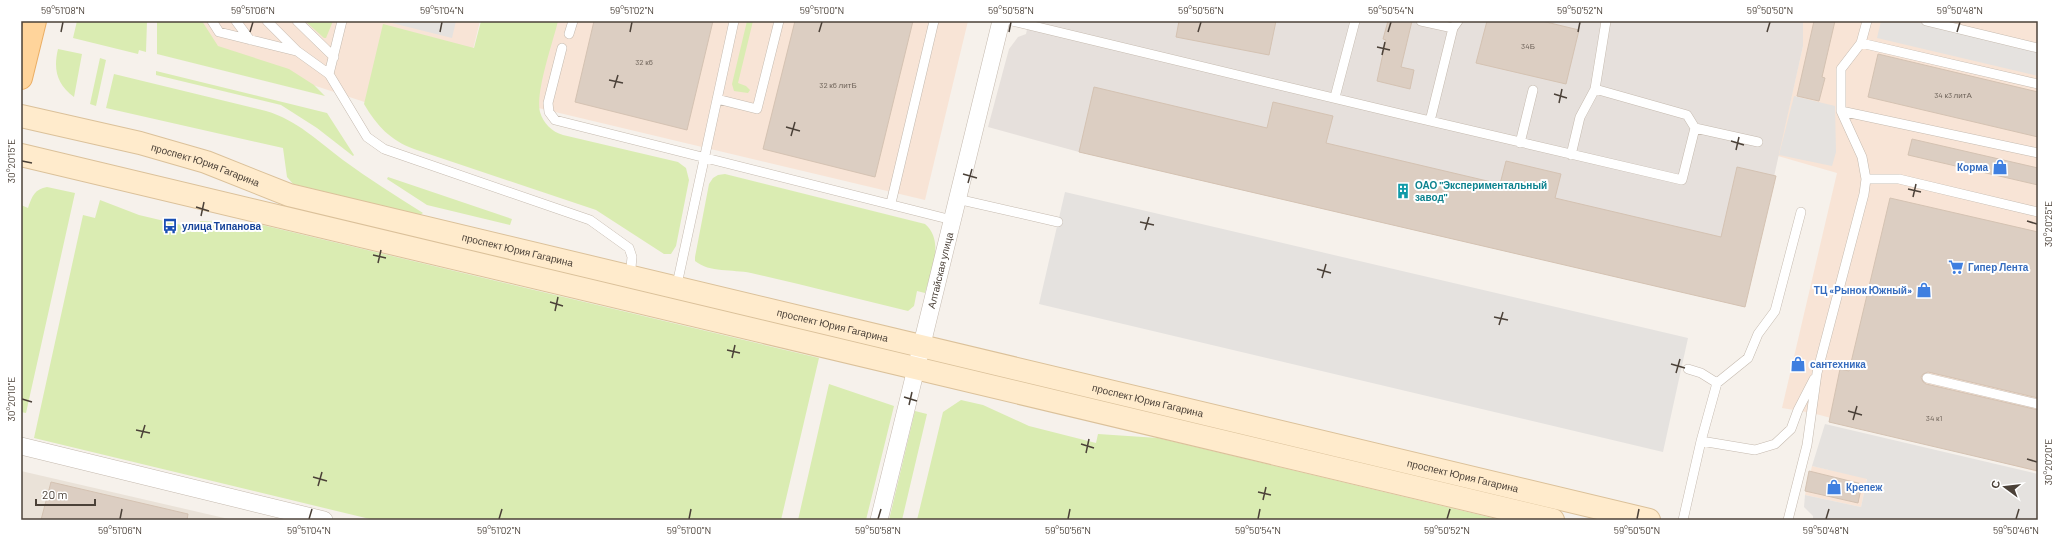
<svg xmlns="http://www.w3.org/2000/svg" width="2059" height="541" font-family="Barlow,sans-serif">
	<rect width="100%" height="100%" fill="#f6f1eb"/>
	<!-- residential -->
	<path fill="#eae2d8" d="M21 471 233 520H21Z"/>
	<!-- commercial -->
	<path fill="#f8e4d6" d="M193 21H480L453 131 215 53Z
		M550 21H968L925 200 530 106Z
		M1803 21H2038V472L1812 413 1782 408 1837 173 1778 156 1803 46Z
		M1812 466 1867 478 1861 507 1805 495Z"/>
	<!-- industrial -->
	<path fill="#e6e0dc" d="M1029 21H1803V46L1745 307 1079 152 988 127 1009 49 1018 37 1026 34Z"/>
	<!-- green -->
	<path fill="#daecb2" d="M77 21H147L146 52 139 50 138 54 73 38Z
		M157 21H202L218 46 289 69 314 85 325 96 157 54Z
		M305 21H333L326 38H324Z
		M481 21H558C553 42 535 93 540 112 543 123 552 132 563 135L678 162 686 168 689 180 676 246 671 254H664L596 210 414 149C390 140 377 126 364 104L383 24 474 48Z
		M747 21H753L738 83 746 86 750 90 748 93 734 91 732 84Z
		M58 49 82 54 74 97C57 84 53 70 58 49Z
		M100 58 106 60 96 106 90 104Z
		M156 71 327 113 354 155 353 156 317 128 281 105 156 75Z
		M114 74 266 111C297 120 319 142 343 160 369 179 396 196 423 213L420 215 293 184 287 177 283 148 106 108Z
		M718 175 725 174 925 224C945 241 931 272 925 293L917 291 914 306 908 311C855 298 803 285 751 273 732 269 710 273 695 261V257L709 184 713 178Z
		M388 177 512 219 510 225 427 205 387 179Z
		M47 187 75 193 26 413 21 412V205L28 208C32 196 35 189 47 187Z
		M100 200 139 215 198 229 200 221 258 224 819 358 781 520H374L34 438 83 215 95 218Z
		M829 384 894 406 866 520H798Z
		M961 400 983 405 1029 426 1096 443 1098 434 1158 438 1501 520H917L943 412Z
		M915 411 927 414 902 520H889Z"/>
	<!-- parking -->
	<path fill="#e5e2df" d="M384 21H456L452 38Z
		M1881 21H1913L2038 51V76L1877 38Z
		M1794 96 1835 106 1836 152 1832 166 1779 155Z
		M1065 192 1688 338 1663 452 1039 304Z
		M1825 424 2038 474V520H1813V516L1804 507 1805 495 1861 507 1867 479 1812 466Z"/>
	<!-- building -->
	<path fill="#dccec2" stroke="#d4c2b2" d="M594 21H713L687 130 575 102Z
		M795 21H913L875 177 763 149Z
		M1179 21H1276L1269 55 1176 37Z
		M1388 21H1412L1401 67 1414 70 1410 89 1377 81 1386 40 1383 39Z
		M1487 21H1542L1579 30 1566 84 1476 63Z
		M1814 21H1835L1822 77 1825 78 1819 101 1797 96Z
		M1878 54 2038 92V137L1868 97Z
		M1094 87 1267 128 1273 102 1333 116 1326 143 1500 184 1506 161 1561 174 1555 198 1721 237 1737 167 1776 176 1745 307 1079 152Z
		M1912 139 2038 168V185L1908 155Z
		M1890 198 2038 232V398L1928 372 1923 374 1921 377 1923 382 1926 384 2038 410V471L1829 422 1840 369 1849 371Z
		M1809 471 1862 484 1858 503 1805 491Z
		M51 482 188 514 187 520H41Z"/>
	<g fill="none" stroke-linecap="round" stroke-linejoin="round">
		<!-- service casing -->
		<g stroke="#c5baaf" stroke-width="10">
			<path id="service" d="M212 21 219 32 296 51
				M236 21 250 40
				M267 21 297 51 329 74 367 137 384 149 590 220 629 248 632 257 630 278
				M297 21 334 57
				M1012 21C1236 74 1458 129 1682 180L1695 128 1758 142
				M1421 21 1453 28
				M1926 21 2038 48
				M569 34 573 21
				M1861 43 2038 84
				M562 48 548 103 549 112 555 120 952 220
				M329 74 342 21
				M1595 89 1606 21
				M1335 97 1355 21
				M717 99 757 109 779 21
				M1841 111 2038 153
				M1430 121 1453 28 1458 21
				M1520 143 1533 90
				M1571 155 1580 117 1595 89 1687 115 1695 128
				M1866 179H1899L2038 212
				M957 199 1058 222
				M891 203 934 21
				M676 289 734 21
				M1688 369 1701 373 1717 383
				M1927 378 2038 404
				M1701 441 1755 450 1775 444 1791 429 1798 410 1814 379
				M1683 520 1701 441 1717 383 1748 358 1758 334 1775 311 1801 212
				M1788 520 1807 445 1817 373 1864 194 1866 179 1862 157 1841 111V69L1861 43 1867 21"/>
		</g>
		<!-- minor casing -->
		<g stroke="#c5baaf" stroke-width="18">
			<g id="minor">
				<path d="M21 446 324 520"/>
				<path id="s1" d="M879 520 1001 21"/>
			</g>
		</g>
		<!-- secondary casing -->
		<g stroke="#dbc19a" stroke-width="24">
			<g id="secondary">
				<path id="s2" d="M21 116 140 143 206 162 289 195 1649 520"/>
				<path d="M21 155 1553 520"/>
			</g>
		</g>
		<!-- primary casing -->
		<g stroke="#ebae64" stroke-width="24">
			<path id="primary" d="M21 78 35 21"/>
		</g>
		<!-- service -->
		<use href="#service" stroke="#fff" stroke-width="9"/>
		<!-- minor -->
		<use href="#minor" stroke="#fff" stroke-width="17"/>
		<!-- secondary -->
		<use href="#secondary" stroke="#ffebcc" stroke-width="22"/>
		<!-- primary -->
		<use href="#primary" stroke="#ffd49b" stroke-width="22"/>
	</g>
	<!-- ticks -->
	<path fill="none" stroke="#4b4138" stroke-width="1.5" d="M61 32 63 22M250 32 253 22M440 32 442 22M630 32 632 22M819 32 822 22M1009 32 1011 22M1198 32 1201 22M1388 32 1391 22M1578 32 1580 22M1767 32 1770 22M1957 32 1960 22M1377 47 1390 50M1382 55 1385 42M609 80 623 83M614 88 618 75M1554 94 1567 98M1559 103 1562 89M786 127 800 131M791 136 795 122M1731 141 1744 145M1736 150 1739 137M22 161 32 163M963 174 977 178M968 183 972 169M1908 189 1921 192M1913 197 1916 184M196 207 209 211M201 216 204 202M2027 221 2037 224M1140 222 1154 225M1145 230 1149 217M373 255 386 258M378 263 381 250M1317 269 1331 273M1322 278 1326 264M550 302 563 306M555 311 558 297M1494 317 1508 320M1499 325 1503 312M727 350 740 353M732 358 735 345M1671 364 1685 368M1676 373 1680 359M904 397 917 401M22 399 32 402M909 405 912 392M1848 411 1862 415M1853 420 1857 406M136 430 150 433M141 438 145 425M1081 444 1094 448M1086 453 1089 439M2027 459 2037 462M313 477 327 481M318 486 322 472M1258 492 1271 495M1263 500 1266 487M120 519 122 509M309 519 312 509M499 519 502 509M689 519 691 509M878 519 881 509M1068 519 1070 509M1258 519 1260 509M1447 519 1450 509M1637 519 1639 509M1826 519 1829 509M2016 519 2019 509"/>
	<!-- icons -->
	<defs>
		<g id="shop-bare" transform="scale(1.2)"><path d="M-5-2.5h2.3a2.7 3.5 0 0 1 5.4 0H5L5.5 6h-11ZM-1.5-2.5h3a1.5 2.3 0 0 0-3 0Z" fill="#3f7fe0" stroke="#fff" stroke-width="2.5" paint-order="stroke"/></g>
		<g id="building-bare" transform="scale(1.2)"><path d="M-4-6H4V6H1V3H-1V6H-4ZM-2.5-4.3h1.7v1.8h-1.7ZM.8-4.3h1.7v1.8H.8ZM-2.5-1h1.7V.8h-1.7ZM.8-1h1.7V.8H.8Z" fill="#0f9aa8" stroke="#fff" stroke-width="2.5" paint-order="stroke"/></g>
		<g id="bus-bare" transform="scale(1.2)"><path d="M-5-6H5V4H4V6H2V4H-2V6H-4V4H-5ZM-3.5-4V0h7V-4ZM-3.5 1.2v1.5H-2V1.2ZM2 1.2v1.5H3.5V1.2Z" fill="#1a4fb4" stroke="#fff" stroke-width="2.5" paint-order="stroke"/></g>
		<g id="supermarket-bare" transform="scale(1.2)"><path d="M-6-5.5h2.5l.6 2H6L4.5 2H-2.5L-4.4-4H-6ZM-1.5 3.2a1.3 1.3 0 1 0 .1 0ZM3 3.2a1.3 1.3 0 1 0 .1 0Z" fill="#3f7fe0" stroke="#fff" stroke-width="2.5" paint-order="stroke"/></g>
	</defs>
	<g fill-rule="evenodd">
		<use href="#shop-bare" x="2000" y="167"/>
		<use href="#building-bare" x="1403" y="191"/>
		<use href="#bus-bare" x="170" y="226"/>
		<use href="#supermarket-bare" x="1956" y="267"/>
		<use href="#shop-bare" x="1924" y="290"/>
		<use href="#shop-bare" x="1798" y="364"/>
		<use href="#shop-bare" x="1834" y="487"/>
	</g>
	<g text-anchor="middle" dominant-baseline="central" stroke-width="4" stroke-linejoin="round" paint-order="stroke">
		<!-- number labels -->
		<g font-size="8" fill="#6f645a">
			<text x="1528" y="46">34Б</text>
			<text x="644" y="62">32 к6</text>
			<text x="838" y="85">32 к6 литБ</text>
			<text x="1953" y="95">34 к3 литА</text>
			<text x="1934" y="418">34 к1</text>
		</g>
		<!-- street labels -->
		<g font-size="10" fill="#4b4138" stroke="#fff">
			<text stroke="none"><textPath href="#s2" startOffset="191">проспект Юрия Гагарина</textPath></text>
			<text stroke="none"><textPath href="#s2" startOffset="515">проспект Юрия Гагарина</textPath></text>
			<text stroke="none"><textPath href="#s1" startOffset="257">Алтайская улица</textPath></text>
			<text stroke="none"><textPath href="#s2" startOffset="839">проспект Юрия Гагарина</textPath></text>
			<text stroke="none"><textPath href="#s2" startOffset="1163">проспект Юрия Гагарина</textPath></text>
			<text stroke="none"><textPath href="#s2" startOffset="1487">проспект Юрия Гагарина</textPath></text>
		</g>
		<!-- shop labels -->
		<g font-size="10" font-weight="bold" fill="#366cbe" stroke="#fff" text-anchor="start">
			<text x="1988" y="167" text-anchor="end">Корма</text>
			<text x="1968" y="267">Гипер Лента</text>
			<text x="1912" y="290" text-anchor="end">ТЦ «Рынок Южный»</text>
			<text x="1810" y="364">сантехника</text>
			<text x="1846" y="487">Крепеж</text>
		</g>
		<!-- culture labels -->
		<g font-size="10" font-weight="bold" fill="#0d838f" stroke="#fff" text-anchor="start">
			<text x="1415" y="185">ОАО "Экспериментальный<tspan x="1415" dy="12">завод"</tspan></text>
		</g>
		<!-- transit labels -->
		<g font-size="10" font-weight="bold" fill="#164399" stroke="#fff" text-anchor="start">
			<text x="182" y="226">улица Типанова</text>
		</g>
	</g>
	<!-- border -->
	<rect width="2059" height="541" fill="none" stroke="#ffffff" stroke-width="44"/>
	<!-- north arrow -->
	<g transform="translate(2005 487) rotate(285)" stroke="#ffffff" stroke-width="3" paint-order="stroke">
	<path d="M0-3L7 15L0 10L-7 15Z" fill="#4b4138"/>
	<text y="-6" font-size="11" font-weight="bold" text-anchor="middle" fill="#4b4138">С</text>
	</g>
	<!-- scale -->
	<path d="M36 499v6h59v-6" fill="none" stroke="#4b4138" stroke-width="2"/>
	<text x="42" y="499" font-size="12" fill="#4b4138" stroke="#ffffff" stroke-width="3" paint-order="stroke">20 m</text>
	<rect x="22" y="22" width="2015" height="497" fill="none" stroke="#4b4138" stroke-width="1.5"/>
	<g font-size="10" text-anchor="middle" fill="#4b4138">
		<text x="63" y="14">59°51'08"N</text>
		<text x="253" y="14">59°51'06"N</text>
		<text x="442" y="14">59°51'04"N</text>
		<text x="632" y="14">59°51'02"N</text>
		<text x="822" y="14">59°51'00"N</text>
		<text x="1011" y="14">59°50'58"N</text>
		<text x="1201" y="14">59°50'56"N</text>
		<text x="1391" y="14">59°50'54"N</text>
		<text x="1580" y="14">59°50'52"N</text>
		<text x="1770" y="14">59°50'50"N</text>
		<text x="1960" y="14">59°50'48"N</text>
		<text transform="translate(11 161) rotate(-90)" y="4">30°20'15"E</text>
		<text transform="translate(2048 224) rotate(-90)" y="4">30°20'25"E</text>
		<text transform="translate(11 399) rotate(-90)" y="4">30°20'10"E</text>
		<text transform="translate(2048 462) rotate(-90)" y="4">30°20'20"E</text>
		<text x="120" y="534">59°51'06"N</text>
		<text x="309" y="534">59°51'04"N</text>
		<text x="499" y="534">59°51'02"N</text>
		<text x="689" y="534">59°51'00"N</text>
		<text x="878" y="534">59°50'58"N</text>
		<text x="1068" y="534">59°50'56"N</text>
		<text x="1258" y="534">59°50'54"N</text>
		<text x="1447" y="534">59°50'52"N</text>
		<text x="1637" y="534">59°50'50"N</text>
		<text x="1826" y="534">59°50'48"N</text>
		<text x="2016" y="534">59°50'46"N</text>
	</g>
</svg>
